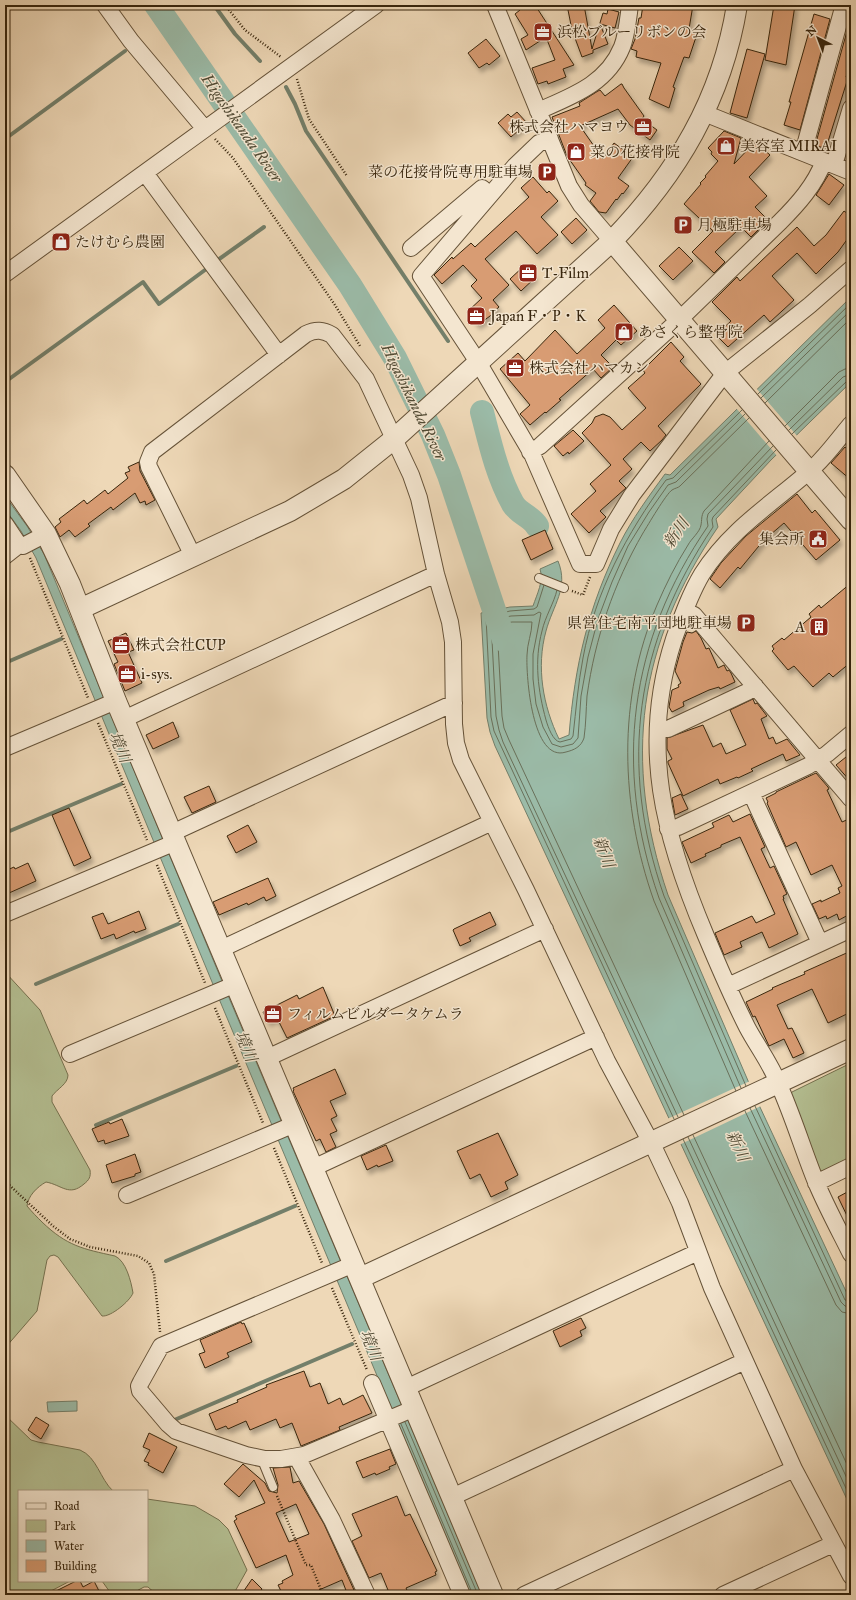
<svg xmlns="http://www.w3.org/2000/svg" width="856" height="1600" font-family="'IM FELL Great Primer','Noto Serif JP',serif">
	<defs>
		<filter id="shadow"><feDropShadow dx="2.5" dy="4.5" stdDeviation="2" flood-color="#0004"/></filter>
	</defs>
	<rect width="100%" height="100%" fill="#eed8b7"/>
	<filter id="stains"><feTurbulence type="fractalNoise" baseFrequency=".005" numOctaves="4"/><feColorMatrix values="0 0 0 0 .2 0 0 0 0 .09 0 0 0 0 .02 0 0 0 .5 -.17"/></filter>
	<radialGradient id="worn" r=".72"><stop offset=".6" stop-color="#630" stop-opacity="0"/><stop offset="1" stop-color="#630" stop-opacity=".3"/></radialGradient>
	<!-- green -->
	<path fill="#b4bf92" stroke="#767250" d="M5 972 40 1010 68 1075C68 1084 57 1089 52 1096V1102L90 1170C91 1177 89 1180 84 1184 69 1197 62 1185 46 1182 37 1187 28 1196 27 1206 32 1212 37 1217 42 1222 67 1246 83 1249 115 1256 126 1261 131 1281 133 1293 130 1301 111 1317 102 1316L58 1257 54 1255 50 1256 47 1260 37 1311 5 1348Z
		M851 1063V1160L825 1173 817 1169 789 1096 792 1092Z
		M5 1415 31 1440 38 1442 80 1450C97 1457 100 1479 113 1491H19V1581H70L51 1591 48 1595H5Z
		M147 1499 195 1506 219 1520 228 1529 247 1570 233 1595H157L148 1587H144L129 1595H112L102 1581H147Z"/>
	<!-- water -->
	<path fill="#9bbba8" stroke="#737f6a" d="M851 297V382L771 460 716 519 718 527C638 644 622 760 668 895L752 1090 851 1302V1508L495 746 490 732 487 718 481 613 510 607 533 606C537 594 544 581 540 569L558 561C569 588 553 605 546 631 536 667 543 706 559 739L569 735C575 665 588 607 620 543 632 519 649 496 665 474L670 475Z
		M5 496 27 526 44 554 224 986 482 1595H469L217 994 36 558 21 531 5 509Z
		M77 1401V1411L48 1412 47 1402Z"/>
	<!-- pier -->
	<path fill="#eed8b7" d="M756 388 798 437 778 457 736 408Z
		M750 1081 761 1106 679 1145 667 1119Z"/>
	<g fill="none" stroke-linecap="round" stroke-linejoin="round">
		<!-- shore -->
		<path stroke="#69705a" stroke-width="1" d="M758 394 851 303
			M761 398 851 310
			M765 403 851 318
			M785 426 839 372 845 369 851 368
			M789 430 843 377 851 374
			M792 434 847 381 851 380
			M544 585 537 607 534 609 510 611 486 617 491 717 494 731 674 1119
			M557 590C554 603 545 617 542 631 534 661 538 691 546 720 548 727 553 741 560 742L571 739 573 736C576 710 578 684 583 658 595 592 627 533 666 480L673 478 742 410
			M746 1086 664 896C618 764 635 643 713 527L712 520 713 517 776 450
			M741 1088 659 898C613 767 629 641 708 526L707 519 708 514 773 446
			M736 1091 654 901C620 805 617 699 657 605 666 584 676 564 688 545 691 539 700 532 701 525 702 520 701 516 704 511L769 441
			M755 1106 845 1300 851 1302
			M750 1108 841 1302 845 1306 851 1308
			M745 1111 836 1305 842 1312 851 1314
			M684 1115 509 740 504 728 502 716 497 626 499 624 512 622H532C532 633 527 644 527 655 526 676 532 763 566 752 574 750 581 747 584 738 586 724 586 710 587 696 595 638 614 583 643 533 648 525 666 494 672 490 675 488 678 488 680 486L749 418
			M678 1117 503 742 499 730 496 716 491 621 492 620 511 616 534 615 539 612 541 613 533 654V679L536 704 543 727 552 744 561 747 573 744 578 738 581 696 588 657 598 619 612 582 628 546 649 512 668 485 676 482 745 414
			M693 1135 851 1473
			M688 1137 851 1487
			M683 1139 851 1499
			M405 1422 478 1595
			M401 1424 473 1595"/>
		<!-- stream -->
		<path stroke="#737f6a" stroke-width="4" d="M214 5 235 34 260 61
			M286 87 295 104 306 131 448 341
			M5 139 125 51
			M215 262 264 227
			M5 382 143 282 159 304 209 267
			M5 663 61 639
			M5 833 121 784
			M36 984 178 924
			M96 1125 236 1066
			M166 1261 295 1206
			M172 1421 352 1344"/>
		<!-- river -->
		<path stroke="#9bbba8" stroke-width="24" d="M156 5 350 285 395 358 433 435 449 475 504 640
			M482 412C490 443 497 475 513 504 519 514 531 516 537 526"/>
	</g>
	<!-- building -->
	<path fill="#d89c73" stroke="#37250d" fill-rule="evenodd" filter="url(#shadow)" d="M517 5H535L574 65 563 69 566 77 548 84 547 81 538 84 532 68 555 60 546 37 526 50 521 39 528 35 515 14 520 10Z
		M567 5H584L592 49 603 13 607 14 608 9 619 12 615 28 600 24 608 44 593 50V53L582 57 572 30Z
		M643 5H693L689 29 698 31 689 58 684 57 673 87 675 88 669 108 649 99 661 63 636 57 637 51 631 49 635 39 639 18H641Z
		M774 5H795L786 65 765 60Z
		M814 14 830 19 800 130 784 125 791 102H789Z
		M849 24H851V60L846 77 848 78 826 148 815 146Z
		M486 39 500 56 489 65 487 63 479 68 468 53Z
		M747 49 765 54 747 118 730 113Z
		M621 84H622L624 88 644 116 642 119 657 130 650 140 630 125 618 109 580 126 603 159 614 143 633 157 618 178 629 186 623 194 622 193 617 200 616 199 606 213 599 212 590 201 596 193 585 185 586 183 567 156 552 117 580 106 579 103 598 91 600 90 605 96Z
		M517 112 527 123 511 137 498 123 508 114 511 117Z
		M724 131 741 138 734 164 754 143 760 146 770 155 749 177 767 196 755 207 768 220 751 237 741 227 715 252 725 262 714 273 692 252 713 231 684 204 701 184 700 183 706 177 705 176 718 161 711 154 712 152 708 148Z
		M829 174 844 185 829 205 816 195Z
		M533 177 547 193 549 191 558 201 541 217 558 235 537 254 516 231 485 259 509 285 493 300 499 307 493 312 494 313 478 325 467 312 482 298 471 286 477 280 463 265 442 284 434 275 452 257 453 259 471 243 475 247 529 197 521 188Z
		M844 211 851 216V234L838 252 816 274 797 253 772 276 794 300 770 322 764 315 728 347 716 335 731 321 712 302 737 277 740 281 797 227 814 246 826 235Z
		M576 218 587 230 572 244 561 232Z
		M679 247 693 261 673 280 659 266Z
		M525 265 536 277 521 291 510 279Z
		M614 305 637 331 621 345 616 340 601 355 613 367 601 378 593 369 559 399 561 400 546 413 545 412 530 425 520 414 530 405 500 369 518 353 525 361 555 330 577 354 605 328 598 320Z
		M671 342 684 357 680 361 701 384 658 426 666 435 662 440 650 451 641 442 623 459 632 469 619 481 626 488 600 511 606 517 589 533 571 514 596 491 590 484 611 465 582 433 592 423 595 417 603 414 610 417 622 430 646 408 628 388 645 373 643 370Z
		M573 430 584 441 569 454 568 452 563 456 554 446Z
		M845 447 851 452V480L831 463Z
		M139 462 140 471 155 500 146 505 145 501 140 503 135 493 113 510 111 507 88 524 90 526 75 537 69 530 60 537 55 527 61 522 59 519 84 500 87 504 105 490 108 494 128 478 125 473 130 471 128 467Z
		M797 494 812 513 815 510 840 540 816 560 784 523 763 541 740 569 738 567 720 588 710 579 721 563 746 536Z
		M545 530 553 549 531 560 522 540Z
		M851 583V662L833 677 829 673 813 687 794 666 788 670 772 651 774 649 772 646 782 638 784 640 811 617 809 614 819 605 821 608Z
		M696 631 701 638 706 649 709 648 718 668 724 665 727 671 729 670 731 673 735 682 720 689 719 687 709 690 683 702 684 706 672 712 669 707 672 690 679 687 678 685 681 683 675 671 683 642 687 632 692 633Z
		M126 633 134 650 128 652 142 683 125 691 114 664 118 662 108 641Z
		M753 699 755 704 757 703 767 716 761 719 769 739 773 737 776 744 787 739 800 755 786 761 783 754 751 769 753 771 738 778 737 777 720 784 718 779 683 796 668 763V761L672 759 667 749V738L703 725 713 747 721 743 726 754 746 745 730 710Z
		M173 722 179 737 153 749 146 735Z
		M851 753V782L836 765Z
		M816 773 828 787 829 789 827 790 842 822 851 818V916L850 914 839 920 837 914 827 919 826 916 819 919 812 904 821 900V902L840 893 838 888 842 886 832 865 811 875 796 842 786 847 767 803 768 802 766 798 776 793V792Z
		M209 786 216 802 192 813 184 797Z
		M681 794 688 809 675 815 672 798Z
		M69 808 91 858 74 866 52 815Z
		M750 814 765 847 761 849 770 868 774 866 787 894 783 896 784 899H783L798 934 769 948 762 932 740 942 742 947 724 955 715 933 752 916 756 923 775 914 740 837 721 845V847L705 854 706 856 691 863 682 842 714 827 712 823 729 815 733 822Z
		M248 825 257 842 236 853 227 836Z
		M28 863 36 881 9 893 5 882V871L14 867 15 869Z
		M268 878 276 896 266 901 264 897 248 905 247 903 219 915 213 902Z
		M139 911 146 929 135 933 134 931 116 939 114 934 101 939 92 917 103 913 108 924Z
		M490 912 496 925 469 938 471 941 460 946 453 930 454 929Z
		M851 951V1012L828 1023 812 989 777 1005 788 1029 792 1028 804 1053 793 1058 784 1039 769 1046 755 1016 753 1017 746 1002 773 989 772 988 805 974 804 972Z
		M323 987 335 1016 287 1038 277 1018 268 1022 263 1012 297 995 299 999Z
		M335 1069 346 1094 330 1101 337 1116 331 1119 337 1131 330 1134 336 1147 326 1152 320 1139 316 1141 293 1091 294 1090 293 1088Z
		M122 1119 129 1136 105 1144 104 1140 98 1142 92 1129 109 1122 110 1124Z
		M498 1133 518 1175 505 1182 508 1189 491 1197 480 1174 470 1179 457 1151Z
		M386 1145 393 1161 378 1167 377 1165 367 1170 361 1156Z
		M135 1154 141 1172 135 1174V1176L112 1183 106 1165Z
		M851 1190V1224L838 1197Z
		M581 1318 586 1328 580 1331 582 1336 560 1347 553 1331Z
		M241 1322 242 1324 244 1323 252 1342 227 1353 229 1357 205 1368 199 1354 205 1352 200 1340Z
		M304 1371 310 1387 320 1383 328 1404 340 1398 343 1405 363 1395 372 1413 339 1427 340 1430 301 1446 292 1423 280 1428 276 1419 250 1430 246 1421 228 1429 226 1426 216 1430 209 1414 238 1402 237 1400 267 1387 266 1385Z
		M36 1417 49 1425 41 1439 28 1430Z
		M149 1433 177 1447 163 1473 148 1465 149 1463 144 1461 150 1450 143 1447Z
		M390 1449 396 1464 389 1467 390 1469 376 1475 375 1473 363 1478 356 1462Z
		M243 1464 265 1483 269 1491 277 1493 278 1485 273 1468 290 1467 293 1483 299 1481 324 1524 354 1590 347 1593 342 1580 319 1590 321 1595H283L278 1585 283 1583 282 1581 293 1575 286 1555 256 1568 234 1521 237 1519 235 1516 265 1503 254 1480 239 1497 224 1484ZM296 1504 309 1534 289 1542 276 1513Z
		M397 1496 405 1516 410 1514 437 1571 435 1572 436 1575 406 1588 409 1595H390L381 1573 369 1578 352 1541 362 1536 352 1514Z
		M252 1579 262 1589 258 1595H241Z
		M76 1581H80L83 1587 94 1581 101 1595H48Z"/>
	<g fill="none" stroke-linecap="round" stroke-linejoin="round">
		<!-- service casing -->
		<g stroke="#655238" stroke-width="10">
			<path id="service" d="M539 578 564 588
				M265 1459 264 1465 273 1487"/>
		</g>
		<!-- minor casing -->
		<g stroke="#655238" stroke-width="18">
			<path id="minor" d="M105 5 131 41 205 129
				M495 5 569 186 581 205 612 241
				M538 111C572 96 607 84 622 47 627 34 628 19 630 5
				M704 113 851 172
				M550 139 539 143 515 166 421 276 478 362 532 454 580 564H596L611 529 632 495 725 373 810 305 851 269
				M802 152 806 142 843 8 851 10
				M834 165 851 108
				M145 173 279 355
				M411 248 482 188 490 195
				M5 274 376 5
				M851 424C839 438 828 454 814 467 775 502 731 528 702 574 690 594 682 617 674 639 639 746 664 837 706 936 719 967 732 997 747 1027 757 1046 771 1064 779 1085 793 1116 803 1150 816 1182 826 1206 839 1230 851 1254
				M530 452 540 446 679 320 780 222C798 204 815 185 824 161
				M5 524 19 545
				M5 556 19 545 23 546 46 534
				M193 556 149 467 148 462 152 452 306 334C316 329 323 330 332 335L366 379 411 475 419 498 436 574 450 622 453 642 454 724 456 743 461 760 526 890 607 1061 656 1152 680 1203 712 1288 794 1469 851 1576
				M685 611 694 615 851 799
				M124 719 436 574
				M658 729H668L747 692 755 686
				M5 748 116 701
				M751 793 820 943
				M668 829 678 827 808 766 827 754 851 734
				M172 833 454 703
				M5 914 176 842
				M221 949 492 822
				M728 986 851 929
				M70 1054 236 984
				M267 1058 545 929
				M313 1168 596 1037
				M816 1183 851 1166
				M127 1195 295 1124
				M354 1264 161 1346 141 1382 139 1386 140 1391 168 1424 176 1431 246 1455 265 1459H281L304 1455 415 1408
				M372 1383 462 1595
				M406 1388 698 1252
				M299 1456 300 1463 332 1520 367 1595
				M452 1497 745 1361
				M524 1595 794 1469
				M723 1595 833 1544"/>
		</g>
		<!-- tertiary casing -->
		<g stroke="#655238" stroke-width="22">
			<path id="tertiary" d="M612 241 851 520
				M5 475 46 534 70 584 116 701 493 1595
				M80 609 290 511 344 479 394 439 612 241C677 174 722 99 737 5
				M360 1278 851 1049"/>
		</g>
		<!-- path -->
		<path stroke="#37250d" stroke-width="2.5" stroke-dasharray="1 2" stroke-linecap="butt" d="M225 5 245 30 281 57
			M297 79 309 119 347 176
			M215 139 233 158 335 305 360 346
			M30 558 88 698
			M572 591 583 595 590 577
			M98 723 147 840
			M157 865 205 983
			M215 1008 263 1123
			M274 1148 322 1263
			M5 1181 53 1226 70 1239 90 1247 138 1256 149 1263 154 1274 160 1332
			M332 1288 367 1370
			M277 1496 306 1565H311L323 1595
			M262 1594 264 1595"/>
		<!-- service -->
		<use href="#service" stroke="#f4e6d0" stroke-width="8"/>
		<!-- minor -->
		<use href="#minor" stroke="#f4e6d0" stroke-width="16"/>
		<!-- tertiary -->
		<use href="#tertiary" stroke="#f4e6d0" stroke-width="20"/>
	</g>
	<!-- icons -->
	<defs>
		<g id="office-square" transform="scale(1)"><rect x="-9" y="-9" width="18" height="18" rx="4" fill="#8f2418" stroke="#f4e6d0"/><path d="M-6-3h4V-5.5h4V-3h4V5H-6ZM-1-4.5V-3h2v-1.5ZM-6 0V1H6V0Z" fill="#fff"/></g>
		<g id="shop-square" transform="scale(1)"><rect x="-9" y="-9" width="18" height="18" rx="4" fill="#8f2418" stroke="#f4e6d0"/><path d="M-5-2.5h2.3a2.7 3.5 0 0 1 5.4 0H5L5.5 6h-11ZM-1.5-2.5h3a1.5 2.3 0 0 0-3 0Z" fill="#fff"/></g>
		<g id="parking-square" transform="scale(1)"><rect x="-9" y="-9" width="18" height="18" rx="4" fill="#8f2418" stroke="#f4e6d0"/><path d="M-3.5-5.5H1a3.5 3.5 0 0 1 0 7H-1V5.5H-3.5ZM-1-3.4V-.6H.8a1.4 1.4 0 0 0 0-2.8Z" fill="#fff"/></g>
		<g id="civic-square" transform="scale(1)"><rect x="-9" y="-9" width="18" height="18" rx="4" fill="#8f2418" stroke="#f4e6d0"/><path d="M-.6-6.5H3V-4.5H.6V-3L4-1V1h2V6H-6V1h2V-1L-.6-3ZM-1.2 2.5V6h2.4V2.5Z" fill="#fff"/></g>
		<g id="building-square" transform="scale(1)"><rect x="-9" y="-9" width="18" height="18" rx="4" fill="#8f2418" stroke="#f4e6d0"/><path d="M-4-6H4V6H1V3H-1V6H-4ZM-2.5-4.3h1.7v1.8h-1.7ZM.8-4.3h1.7v1.8H.8ZM-2.5-1h1.7V.8h-1.7ZM.8-1h1.7V.8H.8Z" fill="#fff"/></g>
	</defs>
	<g fill-rule="evenodd">
		<use href="#office-square" x="543" y="32"/>
		<use href="#office-square" x="643" y="127"/>
		<use href="#shop-square" x="726" y="146"/>
		<use href="#shop-square" x="576" y="152"/>
		<use href="#parking-square" x="547" y="172"/>
		<use href="#parking-square" x="683" y="225"/>
		<use href="#shop-square" x="61" y="242"/>
		<use href="#office-square" x="528" y="273"/>
		<use href="#office-square" x="476" y="316"/>
		<use href="#shop-square" x="624" y="332"/>
		<use href="#office-square" x="515" y="368"/>
		<use href="#civic-square" x="818" y="539"/>
		<use href="#parking-square" x="746" y="623"/>
		<use href="#building-square" x="819" y="627"/>
		<use href="#office-square" x="121" y="645"/>
		<use href="#office-square" x="127" y="674"/>
		<use href="#office-square" x="273" y="1014"/>
	</g>
	<g text-anchor="middle" dominant-baseline="central" stroke-width="3" stroke-linejoin="round" paint-order="stroke">
		<!-- poi labels -->
		<g font-size="15" fill="#37250d" stroke="#f4e6d0" text-anchor="start">
			<text x="557" y="32">浜松ブルーリボンの会</text>
			<text x="629" y="127" text-anchor="end">株式会社ハマヨウ</text>
			<text x="740" y="146">美容室 MIRAI</text>
			<text x="590" y="152">菜の花接骨院</text>
			<text x="533" y="172" text-anchor="end">菜の花接骨院専用駐車場</text>
			<text x="697" y="225">月極駐車場</text>
			<text x="75" y="242">たけむら農園</text>
			<text x="542" y="273">T-Film</text>
			<text x="490" y="316">Japan F・P・K</text>
			<text x="638" y="332">あさくら整骨院</text>
			<text x="529" y="368">株式会社ハマカン</text>
			<text x="804" y="539" text-anchor="end">集会所</text>
			<text x="732" y="623" text-anchor="end">県営住宅南平団地駐車場</text>
			<text x="805" y="627" text-anchor="end">A</text>
			<text x="135" y="645">株式会社CUP</text>
			<text x="141" y="674">i-sys.</text>
			<text x="287" y="1014">フィルムビルダータケムラ</text>
		</g>
		<!-- water labels -->
		<g font-size="16" font-style="italic" fill="#504a34" stroke="#f4e6d0">
			<text transform="translate(242 128) rotate(55)">Higashikanda River</text>
			<text transform="translate(414 402) rotate(64)">Higashikanda River</text>
			<text transform="translate(676 533) rotate(-56)">新川</text>
			<text transform="translate(120 747) rotate(67)">境川</text>
			<text transform="translate(604 852) rotate(69)">新川</text>
			<text transform="translate(246 1046) rotate(67)">境川</text>
			<text transform="translate(738 1146) rotate(65)">新川</text>
			<text transform="translate(371 1345) rotate(67)">境川</text>
		</g>
	</g>
	<!-- margin -->
	<rect width="856" height="1600" fill="none" stroke="#eed8b7" stroke-width="20"/>
	<rect x="6" y="6" width="844" height="1588" fill="none" stroke="#37250d" stroke-width="2"/>
	<rect x="10" y="10" width="836" height="1580" fill="none" stroke="#37250d"/>
	<!-- legend -->
	<rect x="18" y="1490" width="130" height="92" fill="#f4e6d0" stroke="#a89982"/>
	<rect x="26" y="1503" width="20" height="6" fill="#f4e6d0" stroke="#a89982"/>
	<text x="54" y="1510" font-size="12" fill="#37250d">Road</text>
	<rect x="26" y="1520" width="20" height="12" fill="#b4bf92" stroke="#a89982"/>
	<text x="54" y="1530" font-size="12" fill="#37250d">Park</text>
	<rect x="26" y="1540" width="20" height="12" fill="#9bbba8" stroke="#a89982"/>
	<text x="54" y="1550" font-size="12" fill="#37250d">Water</text>
	<rect x="26" y="1560" width="20" height="12" fill="#d89c73" stroke="#a89982"/>
	<text x="54" y="1570" font-size="12" fill="#37250d">Building</text>
	<!-- north arrow -->
	<g transform="translate(818 38) rotate(318)" stroke="#f4e6d0" stroke-width="3" paint-order="stroke">
	<path d="M0-3L7 15L0 10L-7 15Z" fill="#37250d"/>
	<text y="-6" font-size="11" font-weight="bold" text-anchor="middle" fill="#37250d">N</text>
	</g>
	<rect width="100%" height="100%" filter="url(#stains)"/>
	<rect width="100%" height="100%" fill="url(#worn)"/>
</svg>
